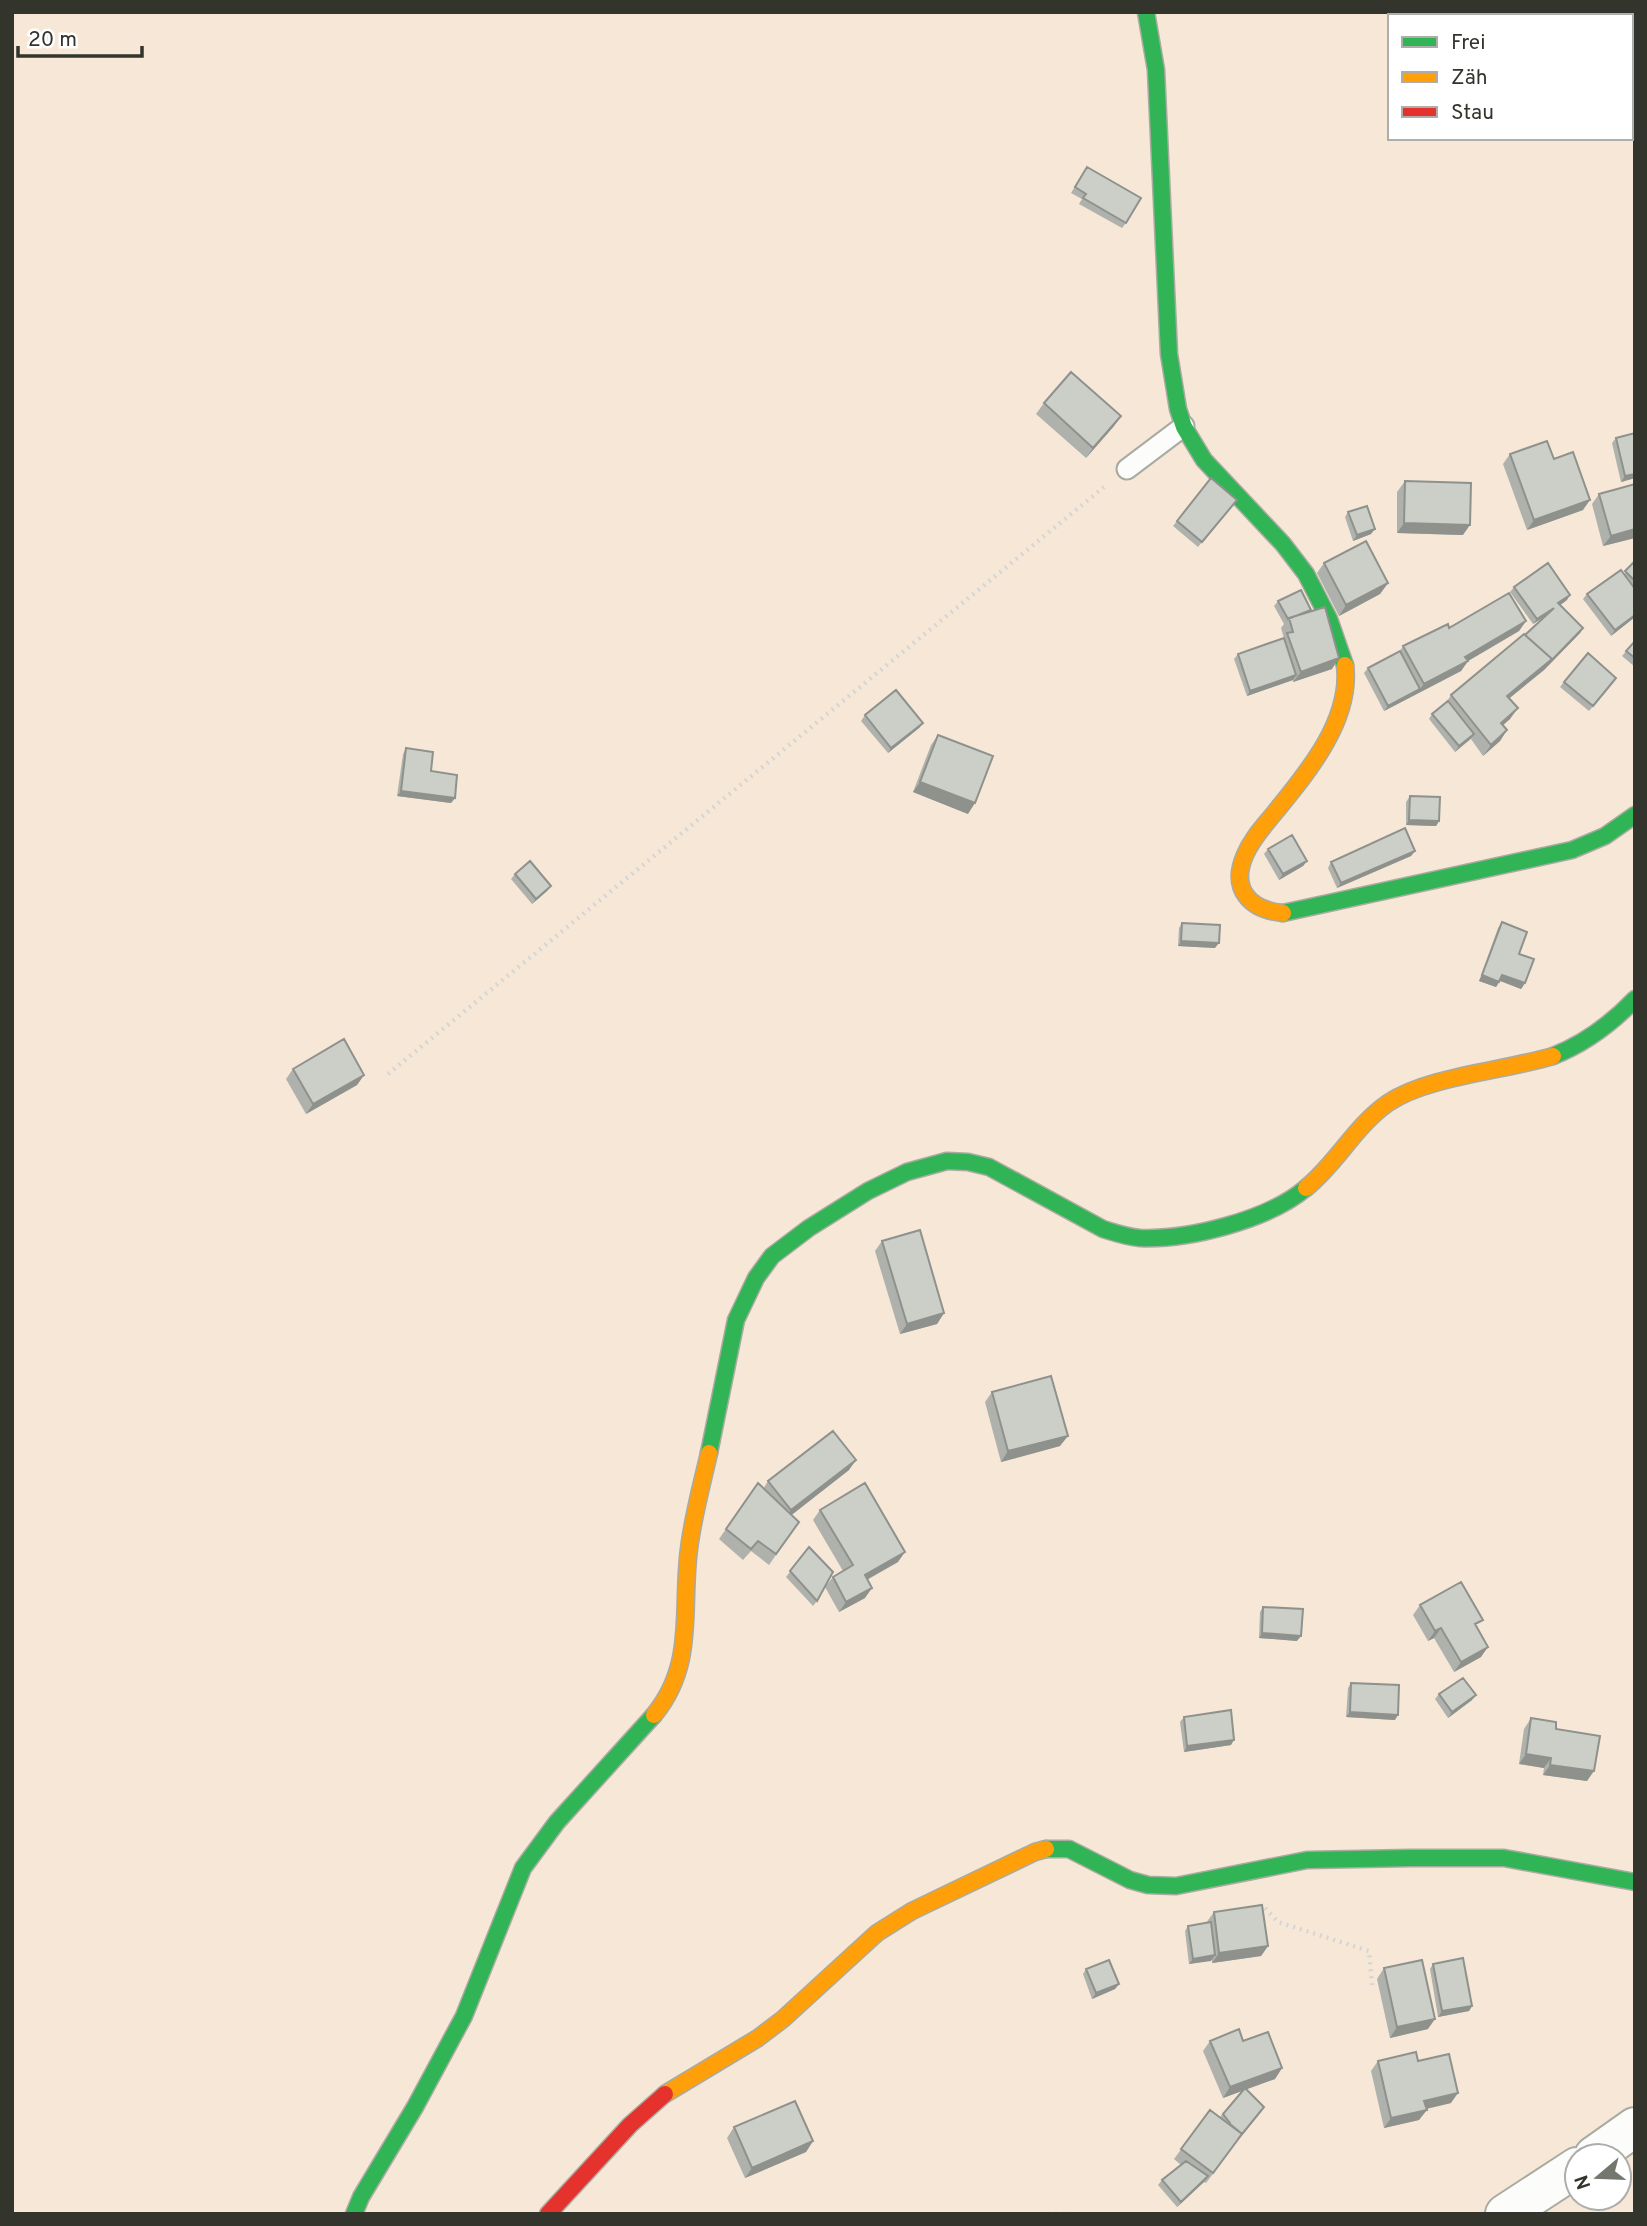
<svg xmlns="http://www.w3.org/2000/svg" width="1647" height="2226" font-family="Overpass,sans-serif">
	<rect width="100%" height="100%" fill="#eef1e6"/>
	<!-- green -->
	<path fill="#f6e7d7" fill-rule="evenodd" d="M12 12H1635V2214H12ZM1390 16H1631V138H1390ZM1577 2156H1619V2198H1577Z"/>
	<g fill="none" stroke-linecap="round" stroke-linejoin="round">
		<!-- lane casing -->
		<g stroke="#a9aba2" stroke-width="23">
			<path id="lane" d="M1127 469 1184 426"/>
		</g>
		<!-- street casing -->
		<g stroke="#a9aba2" stroke-width="42">
			<path id="street" d="M1594 2156 1635 2127
				M1505 2214 1577 2167"/>
		</g>
		<!-- fast casing -->
		<g stroke="#a9aba2" stroke-width="19">
			<path id="fast" d="M1146 12 1156 70 1169 354 1178 409 1184 427 1204 460 1283 544 1306 574 1329 619 1345 665
				M1283 913 1572 850 1605 836 1635 815
				M1553 1056C1586 1043 1611 1024 1635 999
				M709 1453 736 1320 756 1278 772 1256 809 1228 868 1191 907 1172 947 1161 968 1162 989 1167 1103 1229C1116 1233 1127 1237 1140 1238 1189 1240 1268 1220 1306 1188
				M1046 1849H1069L1130 1880 1148 1885 1176 1886 1307 1860 1410 1858H1504L1635 1882
				M354 2214 361 2197 415 2107 464 2016 523 1868 557 1822 654 1715"/>
		</g>
		<!-- slow casing -->
		<g stroke="#a9aba2" stroke-width="19">
			<path id="slow" d="M1283 913C1250 910 1230 889 1245 855 1252 838 1265 825 1276 811 1308 772 1352 719 1345 665
				M1306 1188C1337 1163 1355 1126 1388 1103 1428 1076 1504 1071 1553 1056
				M654 1715C696 1664 681 1609 689 1549 693 1516 702 1484 709 1453
				M665 2094 758 2038 783 2019 877 1933 912 1911 1035 1852 1046 1849"/>
		</g>
		<!-- jam casing -->
		<g stroke="#a9aba2" stroke-width="19">
			<path id="jam" d="M548 2214 630 2125 665 2094"/>
		</g>
		<!-- path -->
		<path stroke="#d5d6d3" stroke-width="4.5" stroke-dasharray="2 5" stroke-linecap="butt" d="M388 1074 1104 487
			M1265 1908 1278 1922 1369 1951 1372 1985
			M1048 2214H1071"/>
		<!-- lane -->
		<use href="#lane" stroke="#fcfdfb" stroke-width="19"/>
		<!-- street -->
		<use href="#street" stroke="#fcfdfb" stroke-width="38"/>
		<!-- fast -->
		<use href="#fast" stroke="#30b455" stroke-width="16"/>
		<!-- slow -->
		<use href="#slow" stroke="#ff9f0a" stroke-width="16"/>
		<!-- jam -->
		<use href="#jam" stroke="#e5322d" stroke-width="16"/>
	</g>
	<!-- wall -->
	<path fill="#afb2ac" d="M1087 167 1126 223 1122 228 1079 204 1082 199 1071 193Z
		M1044 403 1114 426 1086 458 1036 414Z
		M1635 433V478L1621 482 1612 443 1616 438Z
		M1510 454 1583 510 1527 530 1503 464Z
		M1405 481 1463 535 1397 533V492Z
		M1599 494 1635 538 1603 546 1592 504Z
		M1233 505 1198 547 1173 526 1177 521Z
		M1348 512 1371 534 1353 541 1345 517Z
		M1635 561V617L1611 636 1583 599 1587 594 1624 574Z
		M1324 563 1388 583 1380 594 1339 616 1317 573Z
		M1514 587 1567 600 1560 605 1583 628 1580 633 1544 670 1509 698 1510 719 1503 725 1507 730 1500 741 1483 756 1471 739 1455 752 1429 719 1432 714 1446 703 1451 695 1525 635 1544 617 1533 624 1510 592Z
		M1278 601 1310 611 1332 669 1293 682V680L1247 696 1234 659 1238 654 1284 638 1281 628 1284 624 1274 606Z
		M1526 621 1519 631 1468 661 1461 671 1384 711 1364 673 1368 668 1400 651 1403 646 1449 628Z
		M1635 641V667L1622 656Z
		M1564 682 1613 683 1589 711 1560 687Z
		M865 715 923 723 919 728 888 753 861 721Z
		M938 735 968 814 913 792 931 745Z
		M406 748 431 771 455 798 451 803 397 796 403 754Z
		M1410 796 1439 821 1436 826 1406 825V802Z
		M1268 849 1307 861 1303 866 1279 880 1264 854Z
		M1415 851 1411 856 1337 888 1328 868 1331 862Z
		M515 874 547 891 532 904 511 879Z
		M1502 922 1519 954 1525 983 1521 989 1500 981 1496 987 1479 981 1498 928Z
		M1182 923 1215 948 1178 946 1179 928Z
		M293 1069 364 1075 357 1085 306 1114 286 1079Z
		M882 1241 944 1313 937 1324 900 1334 875 1251Z
		M992 1392 1060 1446 1001 1462 985 1402Z
		M849 1470 791 1515 799 1522 769 1565 751 1551 743 1560 719 1539 758 1483 763 1489 768 1481Z
		M820 1510 898 1562 867 1580 865 1598 839 1612 825 1587 833 1577 843 1571 813 1520Z
		M809 1547 817 1601 813 1606 786 1577Z
		M1420 1605 1477 1627 1481 1657 1454 1672 1434 1638 1428 1641 1413 1615Z
		M1263 1607 1297 1641 1259 1638 1260 1612Z
		M1351 1683 1395 1720 1346 1717 1348 1688Z
		M1439 1694 1472 1700 1448 1718 1435 1699Z
		M1184 1717 1231 1745 1184 1752 1180 1722Z
		M1531 1718 1556 1729 1587 1781 1543 1775 1544 1768 1519 1764 1524 1729Z
		M1214 1912 1268 1946 1261 1956 1212 1963V1960L1189 1964 1185 1931 1188 1926 1206 1923Z
		M1433 1964 1472 2006 1469 2011 1438 2017 1430 1969Z
		M1384 1968 1428 2029 1390 2038 1377 1979Z
		M1086 1969 1119 1984 1115 1989 1092 1999 1083 1974Z
		M1210 2041H1243L1282 2068 1275 2079 1246 2089 1261 2112 1235 2144 1206 2183 1204 2182 1177 2207 1158 2185 1162 2180 1181 2165 1174 2159 1210 2110 1220 2117 1242 2091 1223 2098 1203 2051Z
		M1378 2061H1418L1451 2103 1426 2109 1419 2120 1384 2128 1371 2071Z
		M734 2127 813 2141 806 2152 745 2178 727 2138Z"/>
	<!-- shaded-wall -->
	<path fill="#8e918c" d="M1121 416 1114 426 1086 458 1093 448Z
		M1635 474V478L1621 482 1625 476Z
		M1590 500 1583 510 1527 530 1534 520Z
		M1404 523 1470 525 1463 535 1397 533Z
		M1375 529 1371 534 1353 541 1357 535Z
		M1635 529V538L1603 546 1611 536Z
		M1388 583 1380 594 1339 616 1346 605Z
		M1570 595 1567 600 1555 609 1558 603Z
		M1554 608 1550 613 1533 624 1537 619Z
		M1635 615V617L1611 636 1615 630Z
		M1526 621 1519 631 1468 661 1461 671 1384 711 1388 706 1420 689 1424 684 1465 657Z
		M1583 628 1580 633 1544 670 1500 706 1507 696Z
		M1339 658 1332 669 1293 682 1301 672Z
		M1296 675 1293 680 1247 696 1250 691Z
		M1518 708 1510 719 1494 733 1501 723Z
		M923 723 919 728 888 753 891 748Z
		M1507 730 1500 741 1483 756 1491 745Z
		M1474 734 1470 739 1455 752 1459 746Z
		M920 782 975 803 968 814 913 792Z
		M401 791 455 798 451 803 397 796Z
		M1409 820 1439 821 1436 826 1406 825Z
		M1415 851 1411 856 1337 888 1341 883Z
		M1307 861 1303 866 1279 880 1283 874Z
		M551 886 547 891 532 904 536 899Z
		M1181 941 1219 943 1215 948 1178 946Z
		M1482 975 1499 982 1496 987 1479 981Z
		M1502 975 1525 983 1521 989 1498 980Z
		M364 1075 357 1085 306 1114 313 1104Z
		M944 1313 937 1324 900 1334 907 1324Z
		M1068 1436 1060 1446 1001 1462 1008 1451Z
		M856 1460 849 1470 784 1521 791 1510Z
		M905 1552 898 1562 857 1585 865 1575Z
		M872 1588 865 1598 839 1612 846 1602Z
		M1441 1628 1434 1638 1428 1641 1435 1631Z
		M1262 1633 1301 1636 1297 1641 1259 1638Z
		M1488 1647 1481 1657 1454 1672 1461 1662Z
		M1476 1695 1472 1700 1448 1718 1452 1712Z
		M1350 1712 1398 1715 1395 1720 1346 1717Z
		M1234 1740 1231 1745 1184 1752 1187 1746Z
		M1526 1754 1551 1758 1544 1768 1519 1764Z
		M1550 1765 1594 1771 1587 1781 1543 1775Z
		M1268 1946 1261 1956 1212 1963 1219 1953Z
		M1215 1955 1211 1961 1189 1964 1193 1959Z
		M1119 1984 1115 1989 1092 1999 1096 1993Z
		M1472 2006 1469 2011 1438 2017 1442 2011Z
		M1435 2019 1428 2029 1390 2038 1397 2027Z
		M1282 2068 1275 2079 1223 2098 1230 2087Z
		M1458 2093 1451 2103 1417 2111 1424 2101Z
		M1427 2110 1419 2120 1384 2128 1391 2118Z
		M813 2141 806 2152 745 2178 752 2168Z
		M1208 2176 1204 2182 1177 2207 1181 2202Z"/>
	<!-- building -->
	<path fill="#cbcfc8" stroke="#8e918c" stroke-width="2" d="M1087 167 1141 198 1126 223 1083 198 1086 194 1075 187Z
		M1071 372 1121 416 1093 448 1044 403Z
		M1635 433V474L1625 476 1616 438Z
		M1547 441 1554 459 1573 452 1590 500 1534 520 1510 454Z
		M1211 478 1237 500 1202 542 1177 521Z
		M1405 481 1471 483 1470 525 1404 523Z
		M1635 484V529L1611 536 1599 494Z
		M1367 506 1375 529 1357 535 1348 512Z
		M1366 541 1388 583 1346 605 1324 563Z
		M1635 561V581L1625 571Z
		M1548 563 1570 595 1558 603 1583 628 1548 664 1552 659 1525 635 1554 608 1537 619 1514 587Z
		M1621 570 1635 589V615L1615 630 1587 594Z
		M1301 590 1311 610 1288 619 1278 601Z
		M1509 593 1526 621 1465 657 1468 661 1424 684 1403 646 1448 624 1449 628Z
		M1325 607 1339 658 1301 672 1287 633 1293 632 1289 618Z
		M1524 634 1552 659 1507 696 1518 708 1501 723 1507 730 1491 745 1451 695Z
		M1284 638 1296 675 1250 691 1238 654Z
		M1635 641V658L1626 651Z
		M1400 651 1420 689 1388 706 1368 668Z
		M1588 653 1616 678 1593 706 1564 682Z
		M896 690 923 723 891 748 865 715Z
		M1448 701 1474 734 1459 746 1432 714Z
		M938 735 993 756 975 803 920 782Z
		M406 748 433 752 431 771 457 775 455 798 401 791Z
		M1410 796 1440 797 1439 821 1409 820Z
		M1405 828 1415 851 1341 883 1331 862Z
		M1292 835 1307 861 1283 874 1268 849Z
		M530 861 551 886 536 899 515 874Z
		M1502 922 1527 932 1519 954 1534 959 1525 983 1502 975 1499 982 1482 975Z
		M1182 923 1220 925 1219 943 1181 941Z
		M344 1039 364 1075 313 1104 293 1069Z
		M920 1230 944 1313 907 1324 882 1241Z
		M1051 1376 1068 1436 1008 1451 992 1392Z
		M833 1431 856 1460 791 1510 768 1481Z
		M758 1483 799 1522 776 1554 758 1541 751 1549 726 1529Z
		M865 1483 905 1552 865 1575 872 1588 846 1602 833 1577 853 1565 820 1510Z
		M809 1547 833 1572 817 1601 790 1571Z
		M1461 1582 1483 1620 1475 1624 1488 1647 1461 1662 1441 1628 1435 1631 1420 1605Z
		M1263 1607 1303 1609 1301 1636 1262 1633Z
		M1463 1678 1476 1695 1452 1712 1439 1694Z
		M1351 1683 1399 1685 1398 1715 1350 1712Z
		M1231 1710 1234 1740 1187 1746 1184 1717Z
		M1531 1718 1556 1722V1729L1600 1736 1594 1771 1550 1765 1551 1758 1526 1754Z
		M1262 1905 1268 1946 1219 1953 1214 1912Z
		M1211 1922 1215 1955 1193 1959 1188 1926Z
		M1463 1958 1472 2006 1442 2011 1433 1964Z
		M1109 1960 1119 1984 1096 1993 1086 1969Z
		M1422 1960 1435 2019 1397 2027 1384 1968Z
		M1239 2029 1243 2041 1268 2032 1282 2068 1230 2087 1210 2041Z
		M1416 2052 1418 2061 1449 2054 1458 2093 1424 2101 1427 2110 1391 2118 1378 2061Z
		M1245 2088 1264 2107 1238 2139 1242 2134 1230 2124V2123L1223 2114Z
		M795 2101 813 2141 752 2168 734 2127Z
		M1210 2110 1242 2134 1213 2173 1181 2149Z
		M1186 2161 1208 2176 1181 2202 1162 2180Z"/>
	<!-- border -->
	<rect width="1647" height="2226" fill="none" stroke="#33352d" stroke-width="28"/>
	<!-- legend -->
	<rect x="1388" y="14" width="245" height="126" fill="#ffffff" stroke="#adaeab" stroke-width="2"/>
	<rect x="1402" y="37" width="35" height="10" fill="#30b455" stroke="#adaeab" stroke-width="2"/>
	<text x="1451" y="49" font-size="21" fill="#33352d">Frei</text>
	<rect x="1402" y="72" width="35" height="10" fill="#ff9f0a" stroke="#adaeab" stroke-width="2"/>
	<text x="1451" y="84" font-size="21" fill="#33352d">Zäh</text>
	<rect x="1402" y="107" width="35" height="10" fill="#e5322d" stroke="#adaeab" stroke-width="2"/>
	<text x="1451" y="119" font-size="21" fill="#33352d">Stau</text>
	<!-- north arrow -->
	<g transform="translate(1598 2177) rotate(251)"><circle r="33" fill="#ffffff" stroke="#adaeab" stroke-width="2"/>
	<path d="M0-5L12 26L0 18L-12 26Z" fill="#74776e"/>
	<text y="-10" font-size="19" font-weight="bold" text-anchor="middle" fill="#33352d">N</text>
	</g>
	<!-- scale -->
	<path d="M18 46v10h124v-10" fill="none" stroke="#33352d" stroke-width="3.5"/>
	<text x="28" y="46" font-size="21" fill="#33352d" stroke="#ffffff" stroke-width="5" paint-order="stroke">20 m</text>
</svg>
